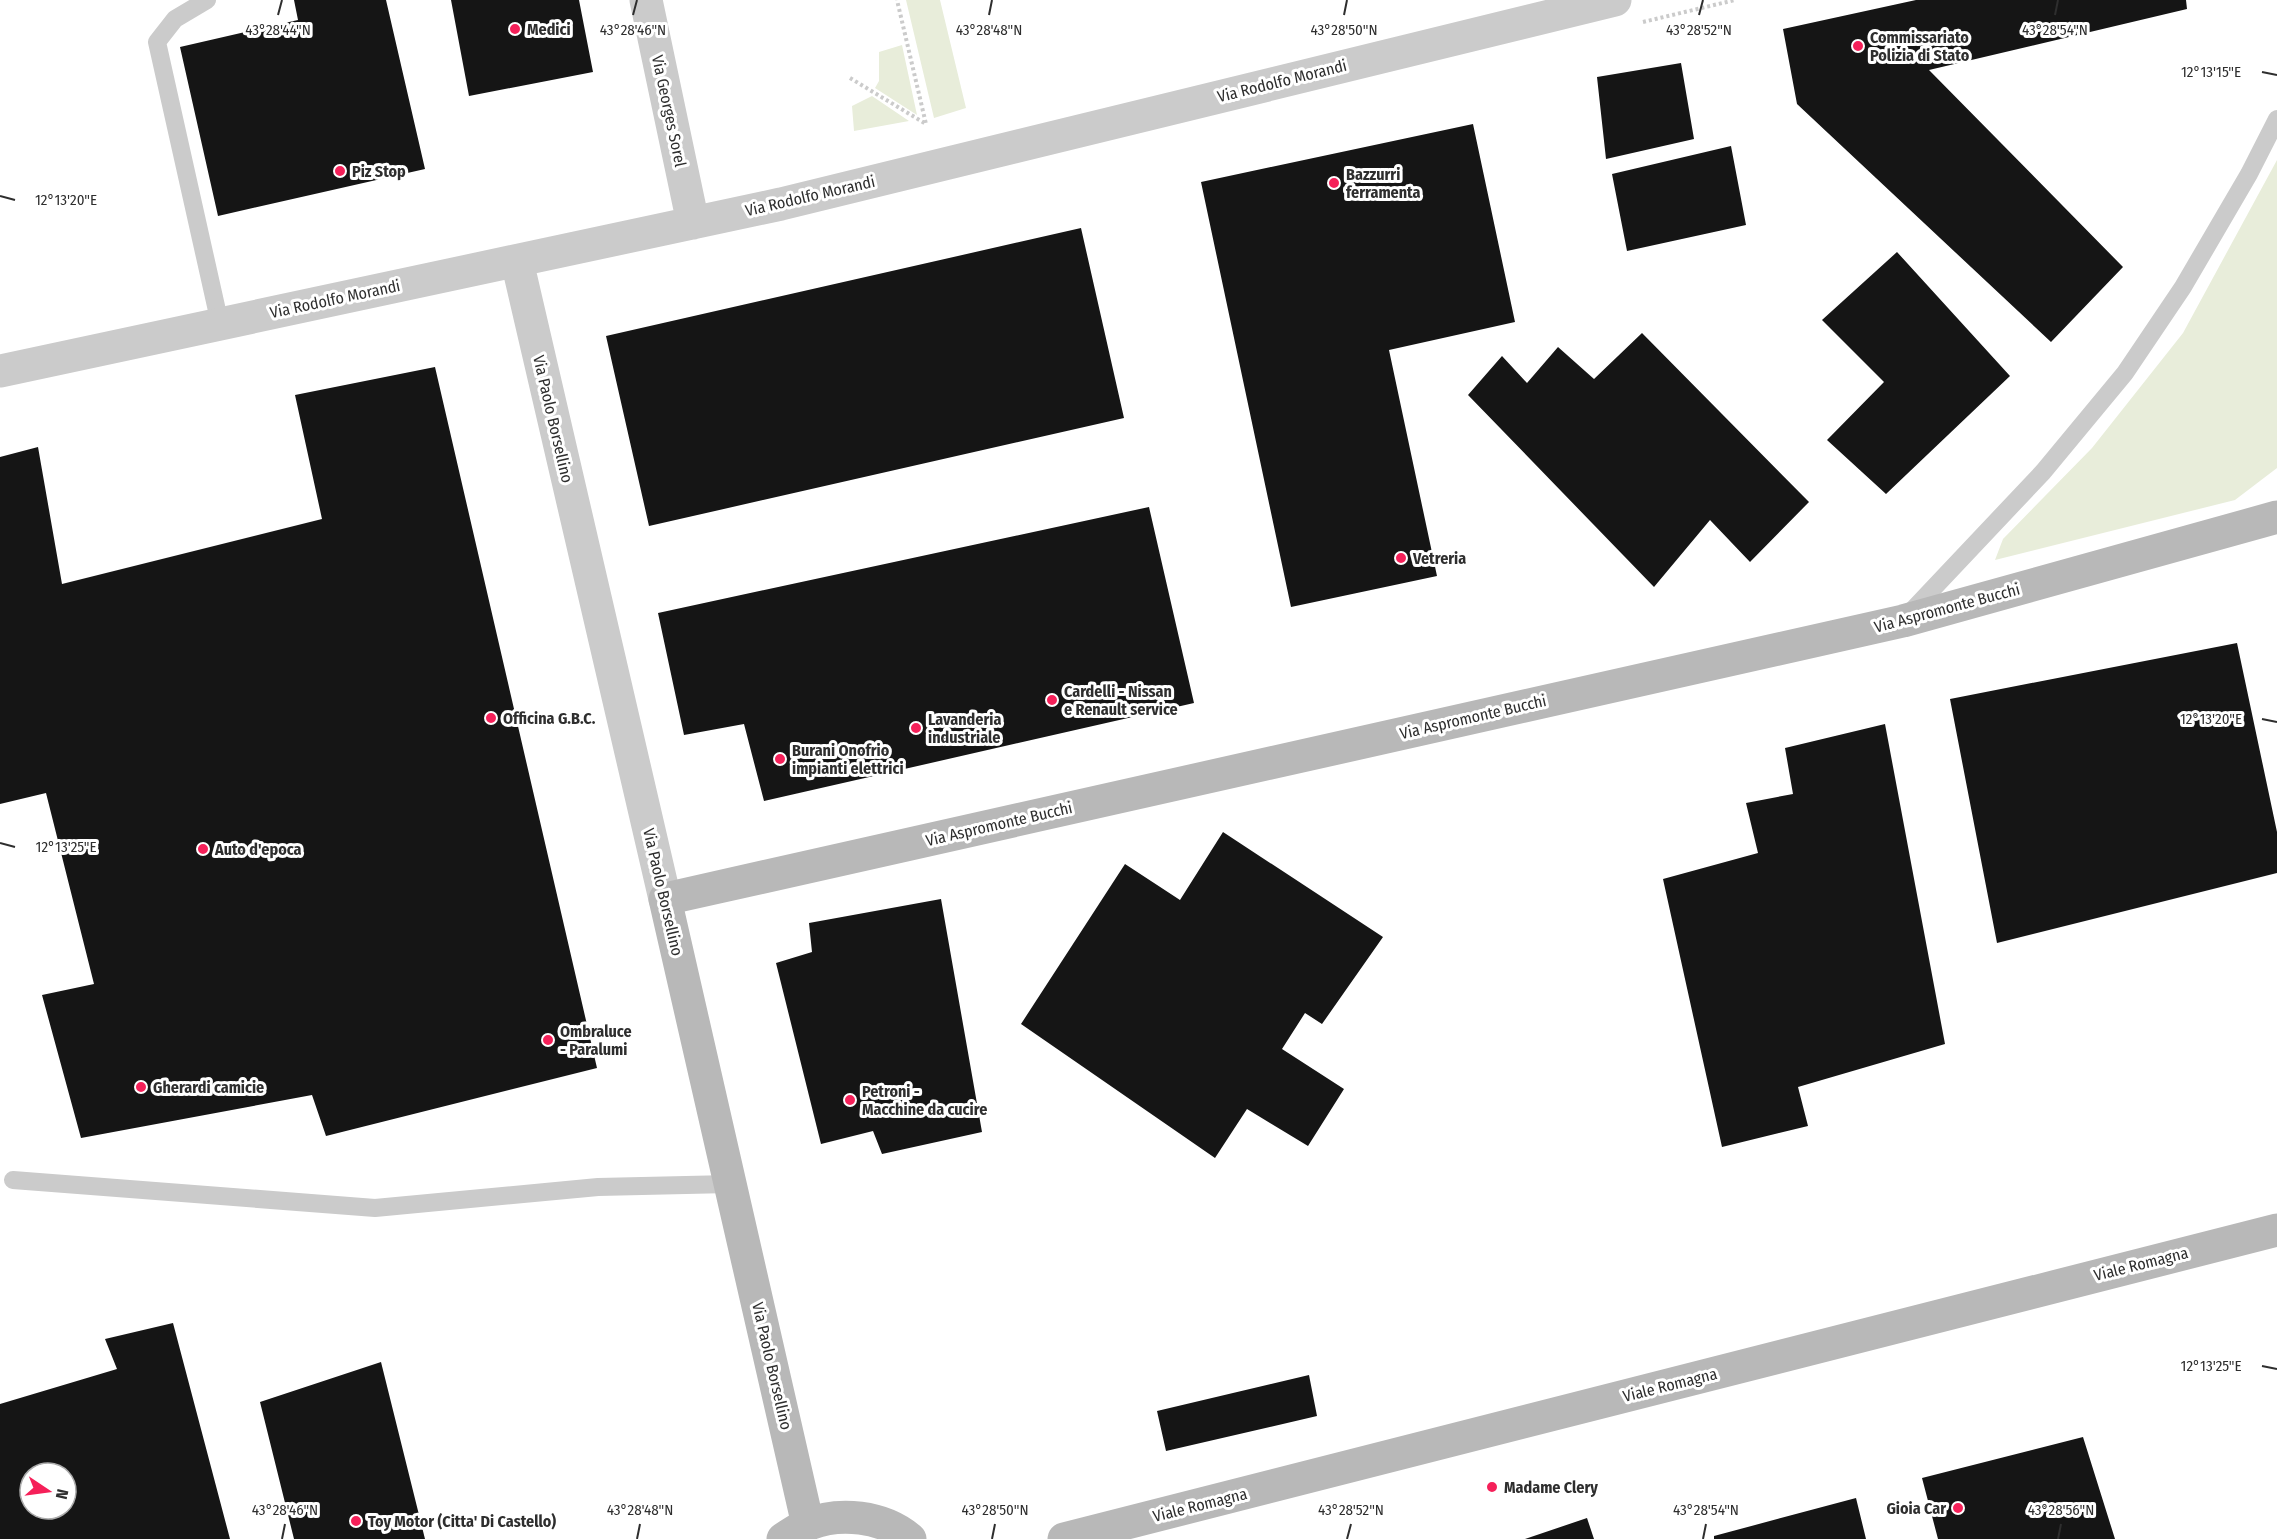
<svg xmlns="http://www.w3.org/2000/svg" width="2277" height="1539" font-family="'Fira Sans Condensed',sans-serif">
	<rect width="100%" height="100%" fill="#fff"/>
	<!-- green -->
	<path fill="#e8edda" d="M906 0H940L966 108 934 118Z
		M902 45 917 115 875 88 879 81V52Z
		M872 96 909 121 854 131 852 106Z
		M2277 160V468L2235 500 1995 560 2003 539 2092 448 2183 333Z"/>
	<!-- building -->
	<path fill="#151515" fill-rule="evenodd" d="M294 0H386L425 169 218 216 180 47 298 20Z
		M451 0H579L593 72 469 96Z
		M1916 0H2186L2187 9 1929 70 2123 267 2051 342 1797 104 1783 29Z
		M1681 63 1694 139 1606 159 1597 77Z
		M1473 124 1515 322 1389 350 1437 576 1291 607 1201 182Z
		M1731 146 1746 225 1627 251 1612 174Z
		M1081 228 1124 418 649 526 606 336Z
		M1897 252 2010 376 1886 494 1827 440 1884 382 1822 320Z
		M1642 333 1809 502 1750 562 1710 520 1654 587 1468 395 1502 356 1527 383 1558 347 1594 379Z
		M435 367 597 1068 326 1136 312 1095 81 1138 42 995 94 984 46 793 0 804V457L38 447 62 584 322 519 295 395Z
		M1149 507 1194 703 764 801 744 724 684 735 658 613Z
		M2237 643 2277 832V873L1997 943 1950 699Z
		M1885 724 1945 1044 1798 1087 1808 1126 1722 1147 1663 879 1758 853 1746 803 1793 794 1785 748Z
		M1223 832 1383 937 1322 1024 1305 1013 1282 1049 1344 1089 1308 1146 1247 1109 1215 1158 1021 1024 1125 864 1180 900Z
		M941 899 982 1132 882 1154 873 1131 821 1144 776 963 812 952 809 923Z
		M173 1323 230 1539H0V1404L117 1369 105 1339ZM30 1473H66V1509H30Z
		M381 1362 425 1539H294L260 1402Z
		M1309 1375 1317 1416 1166 1451 1157 1411Z
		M2083 1437 2115 1539H1938L1922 1478Z
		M1856 1498 1866 1539H1714V1536Z
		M1587 1518 1594 1539H1525Z"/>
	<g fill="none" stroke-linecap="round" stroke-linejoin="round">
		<!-- path -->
		<path stroke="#cbcbcb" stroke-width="4" stroke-dasharray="3 3" stroke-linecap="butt" d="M1643 22 1735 0
			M850 78 926 124 897 0"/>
		<!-- lane -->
		<path stroke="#cbcbcb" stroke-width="18" d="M207 0 175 19 157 42 220 324
			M1908 615 2043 472 2125 373 2183 287 2249 174 2277 119
			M13 1180 375 1208 598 1187 730 1184"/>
		<!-- street -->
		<path stroke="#cbcbcb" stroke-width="33" d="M646 0 693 223
			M517 261 665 899
			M0 371 781 204 1615 0"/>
		<!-- secondary -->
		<path stroke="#b8b8b8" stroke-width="33" d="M808 1525 665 899 1903 621 2277 517
			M783 1539C791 1534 799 1528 807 1525 839 1511 883 1516 910 1539
			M1064 1539 2277 1230"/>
	</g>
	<!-- ticks -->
	<path fill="none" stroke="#2e2e2e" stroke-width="2" d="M278 15 282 0M633 15 637 0M989 15 992 0M1344 15 1347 0M1699 15 1703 0M2055 15 2058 0M2262 72 2277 75M0 196 15 200M2262 719 2277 722M0 843 15 847M2262 1366 2277 1369M282 1539 285 1524M637 1539 640 1524M992 1539 995 1524M1347 1539 1351 1524M1703 1539 1706 1524M2058 1539 2061 1524"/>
	<!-- markers -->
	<g fill="#f52059" stroke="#fff" stroke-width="2">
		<circle cx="515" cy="29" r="6"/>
		<circle cx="1858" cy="46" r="6"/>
		<circle cx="340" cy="171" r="6"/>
		<circle cx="1334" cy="183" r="6"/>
		<circle cx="1401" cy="558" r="6"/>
		<circle cx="1052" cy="700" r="6"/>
		<circle cx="491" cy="718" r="6"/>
		<circle cx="916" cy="728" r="6"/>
		<circle cx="780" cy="759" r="6"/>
		<circle cx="203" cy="849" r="6"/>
		<circle cx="548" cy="1040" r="6"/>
		<circle cx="141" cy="1087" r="6"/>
		<circle cx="850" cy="1100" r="6"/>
		<circle cx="1492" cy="1487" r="6"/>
		<circle cx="1958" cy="1508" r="6"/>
		<circle cx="356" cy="1521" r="6"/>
	</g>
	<g text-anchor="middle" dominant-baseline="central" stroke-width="6" stroke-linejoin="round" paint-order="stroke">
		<!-- poi labels -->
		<g font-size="16" font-weight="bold" fill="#2e2e2e" stroke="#fff" text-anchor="start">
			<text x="527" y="29">Medici</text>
			<text x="1870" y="37">Commissariato<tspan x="1870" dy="18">Polizia di Stato</tspan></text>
			<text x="352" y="171">Piz Stop</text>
			<text x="1346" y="174">Bazzurri<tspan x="1346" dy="18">ferramenta</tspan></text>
			<text x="1413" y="558">Vetreria</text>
			<text x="1064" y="691">Cardelli - Nissan<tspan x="1064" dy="18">e Renault service</tspan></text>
			<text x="503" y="718">Officina G.B.C.</text>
			<text x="928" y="719">Lavanderia<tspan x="928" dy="18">industriale</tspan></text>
			<text x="792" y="750">Burani Onofrio<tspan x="792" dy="18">impianti elettrici</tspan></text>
			<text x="215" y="849">Auto d'epoca</text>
			<text x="560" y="1031">Ombraluce<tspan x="560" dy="18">- Paralumi</tspan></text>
			<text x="153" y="1087">Gherardi camicie</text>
			<text x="862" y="1091">Petroni -<tspan x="862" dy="18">Macchine da cucire</tspan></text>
			<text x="1504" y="1487">Madame Clery</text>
			<text x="1946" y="1508" text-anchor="end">Gioia Car</text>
			<text x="368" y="1521">Toy Motor (Citta' Di Castello)</text>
		</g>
		<!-- street labels -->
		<g font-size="16" fill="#2e2e2e" stroke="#fff">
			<text transform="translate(1282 81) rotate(-14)">Via Rodolfo Morandi</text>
			<text transform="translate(669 111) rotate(78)">Via Georges Sorel</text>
			<text transform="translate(810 196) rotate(-13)">Via Rodolfo Morandi</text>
			<text transform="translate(335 299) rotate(-12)">Via Rodolfo Morandi</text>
			<text transform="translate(553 419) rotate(77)">Via Paolo Borsellino</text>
			<text transform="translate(1947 608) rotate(-15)">Via Aspromonte Bucchi</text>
			<text transform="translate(1473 717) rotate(-13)">Via Aspromonte Bucchi</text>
			<text transform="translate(999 824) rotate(-13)">Via Aspromonte Bucchi</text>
			<text transform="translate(663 892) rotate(77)">Via Paolo Borsellino</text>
			<text transform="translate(2141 1264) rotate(-14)">Viale Romagna</text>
			<text transform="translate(772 1366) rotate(77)">Via Paolo Borsellino</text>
			<text transform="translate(1670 1385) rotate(-14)">Viale Romagna</text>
			<text transform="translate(1200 1505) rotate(-14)">Viale Romagna</text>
		</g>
	</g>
	<g font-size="15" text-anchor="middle" fill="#2e2e2e" stroke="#fff" stroke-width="6" stroke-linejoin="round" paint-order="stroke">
		<text x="278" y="35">43°28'44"N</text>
		<text x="633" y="35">43°28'46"N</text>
		<text x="989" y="35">43°28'48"N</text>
		<text x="1699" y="35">43°28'52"N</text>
		<text x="2055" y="35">43°28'54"N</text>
		<text x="1344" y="35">43°28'50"N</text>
		<text x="2211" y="77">12°13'15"E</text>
		<text x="66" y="205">12°13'20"E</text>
		<text x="2211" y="724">12°13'20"E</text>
		<text x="66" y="852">12°13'25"E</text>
		<text x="2211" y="1371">12°13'25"E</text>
		<text x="285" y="1515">43°28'46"N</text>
		<text x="640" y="1515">43°28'48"N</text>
		<text x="995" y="1515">43°28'50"N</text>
		<text x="1351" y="1515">43°28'52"N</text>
		<text x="1706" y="1515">43°28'54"N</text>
		<text x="2061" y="1515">43°28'56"N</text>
	</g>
	<!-- north arrow -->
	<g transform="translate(48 1491) rotate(103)"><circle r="28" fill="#ffffff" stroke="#ababab" stroke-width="1.5"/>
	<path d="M0-4.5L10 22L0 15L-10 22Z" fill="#f52059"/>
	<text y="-9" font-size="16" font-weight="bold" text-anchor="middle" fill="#2e2e2e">N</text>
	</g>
</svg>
